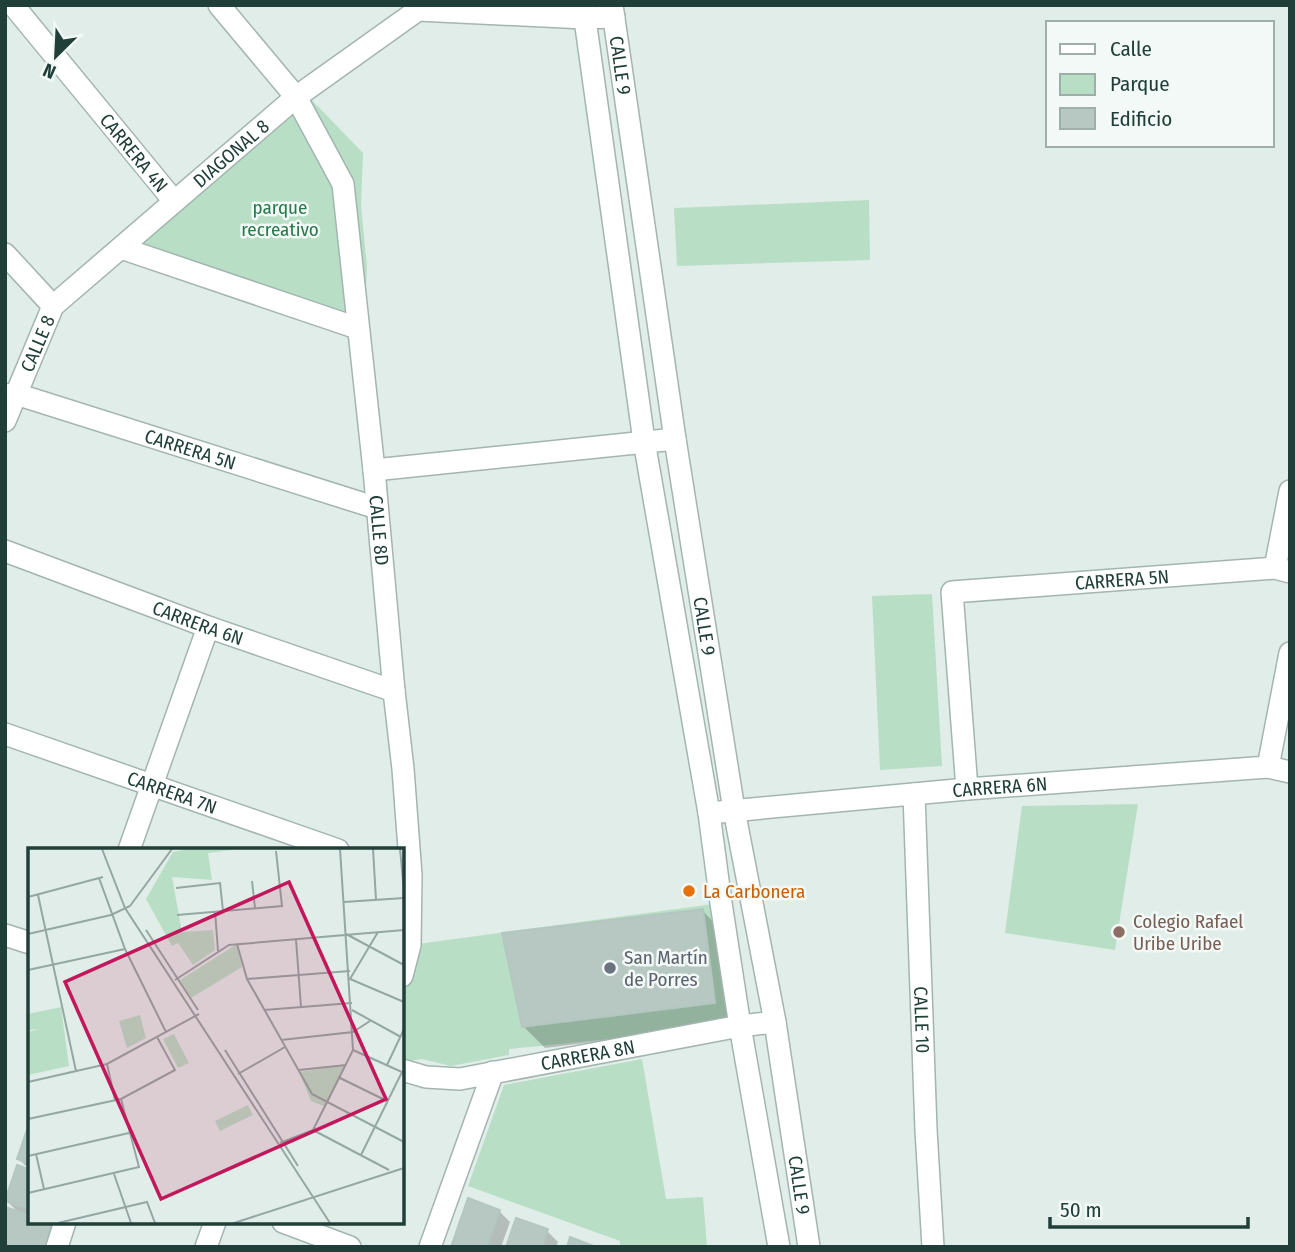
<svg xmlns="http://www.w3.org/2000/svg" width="1295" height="1252" font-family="'Fira Sans Condensed',sans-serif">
	<rect width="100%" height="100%" fill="#e1ede8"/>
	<!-- green -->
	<path fill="#b8dfc5" d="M304 92 363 153 361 207 367 266 365 317H358L121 248Z
		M869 200 870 260 677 266 674 208Z
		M932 594 942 766 880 770 872 596Z
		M1138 804 1115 950 1005 933 1022 806Z
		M721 903 750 1011 738 1013 740 1026 509 1049V1055L451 1066 422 1059 403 1062V976L410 945Z
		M642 1059 666 1199 703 1197 707 1247H620V1241L468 1186 504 1085Z"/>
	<!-- shadow -->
	<path fill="#0003" d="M703 911 724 933 736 1024 545 1048 523 1026Z
		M30 1128V1170L19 1159Z
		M30 1172V1222H70L68 1229 52 1223 66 1237 5 1247 20 1214 6 1200Z
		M499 1211 510 1222 501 1247H453Z
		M547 1231 558 1242 556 1247H508Z"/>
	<!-- building -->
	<path fill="#b6c8c1" stroke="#b3c7c0" stroke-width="2" d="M703 909 715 1003 522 1027 502 933Z
		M29 1124H30V1164L17 1159Z
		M17 1165 30 1170V1210L5 1201Z
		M468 1198 500 1210 487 1247H451Z
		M5 1207 30 1215V1222H49L56 1225 49 1247H5Z
		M516 1218 548 1229 542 1247H506Z
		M570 1237 596 1247H567Z"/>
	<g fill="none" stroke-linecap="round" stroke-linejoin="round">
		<!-- minor casing -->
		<g stroke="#a3b5b0" stroke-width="24">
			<g id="minor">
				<path id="s1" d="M13 5 174 201"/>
				<path id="s2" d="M219 5 296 97 343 184 374 470 394 691 403 769 411 875 410 945 402 976"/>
				<path d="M418 10 584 18 614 17"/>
				<path d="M121 248 357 328"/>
				<path d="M5 254 53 306"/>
				<path id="s3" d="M5 395 16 394 377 508"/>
				<path id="s4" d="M5 421 53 306 296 97 418 10"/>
				<path d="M374 470 675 439"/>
				<path id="s5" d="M5 551 208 627 394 691"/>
				<path d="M1275 568 1290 491"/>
				<path id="s6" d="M5 734 338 850"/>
				<path d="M1268 767 1290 653"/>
				<path id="s7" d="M967 789 952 592 1275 568 1290 572"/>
				<path id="s8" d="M914 794 926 1130 933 1247"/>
				<path id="s9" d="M709 813 967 789 1268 767 1290 772"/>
				<path d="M129 850 208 627"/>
				<path d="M5 935 30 943"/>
				<path id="s10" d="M402 1070 426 1077 460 1079 740 1026 775 1022"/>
				<path d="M283 1222 350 1247"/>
				<path d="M57 1247 65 1222"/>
				<path d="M206 1247 215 1222"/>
				<path d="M430 1247 493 1072"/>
			</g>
		</g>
		<!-- tertiary casing -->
		<g stroke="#a3b5b0" stroke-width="24">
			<g id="tertiary">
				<path d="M583 5 644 441 709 813 721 903 740 1026 779 1247"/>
				<path id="s11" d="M612 5 675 439 734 810 775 1022 809 1247"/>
			</g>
		</g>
		<!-- minor -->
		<use href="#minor" stroke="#fff" stroke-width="21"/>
		<!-- tertiary -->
		<use href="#tertiary" stroke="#fff" stroke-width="21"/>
	</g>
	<!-- markers -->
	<circle fill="#e8710a" stroke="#f2f9f6" stroke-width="2.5" cx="689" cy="891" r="7"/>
	<circle fill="#8d6e63" stroke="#f2f9f6" stroke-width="2.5" cx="1119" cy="932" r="7"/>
	<circle fill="#6b7280" stroke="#f2f9f6" stroke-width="2.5" cx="610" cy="968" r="7"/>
	<g text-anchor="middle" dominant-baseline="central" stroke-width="5" stroke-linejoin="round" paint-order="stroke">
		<!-- street labels -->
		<g font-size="19" fill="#203f38" stroke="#f2f9f6">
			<text stroke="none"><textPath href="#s11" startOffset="61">CALLE 9</textPath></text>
			<text stroke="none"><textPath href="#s1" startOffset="191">CARRERA 4N</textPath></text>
			<text stroke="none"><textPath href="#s4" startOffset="359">DIAGONAL 8</textPath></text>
			<text stroke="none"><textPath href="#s4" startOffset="84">CALLE 8</textPath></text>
			<text stroke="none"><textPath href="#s3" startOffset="194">CARRERA 5N</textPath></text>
			<text stroke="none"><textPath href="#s2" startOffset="567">CALLE 8D</textPath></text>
			<text stroke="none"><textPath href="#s7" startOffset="368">CARRERA 5N</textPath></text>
			<text stroke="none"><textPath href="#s5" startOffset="206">CARRERA 6N</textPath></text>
			<text stroke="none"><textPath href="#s11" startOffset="628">CALLE 9</textPath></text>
			<text stroke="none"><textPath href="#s9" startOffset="292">CARRERA 6N</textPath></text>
			<text stroke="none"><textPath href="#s6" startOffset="177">CARRERA 7N</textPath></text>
			<text stroke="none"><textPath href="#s8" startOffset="226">CALLE 10</textPath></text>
			<text stroke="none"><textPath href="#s10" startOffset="189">CARRERA 8N</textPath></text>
			<text stroke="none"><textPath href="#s11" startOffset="1195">CALLE 9</textPath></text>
		</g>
		<!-- park labels -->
		<g font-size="19" fill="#27794b" stroke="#f2f9f6">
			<text x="280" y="207">parque<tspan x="280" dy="22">recreativo</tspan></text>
		</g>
		<!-- food labels -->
		<g font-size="19" fill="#c56008" stroke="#f2f9f6" text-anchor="start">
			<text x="703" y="891">La Carbonera</text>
		</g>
		<!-- education labels -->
		<g font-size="19" fill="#785e54" stroke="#f2f9f6" text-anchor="start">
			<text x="1133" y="921">Colegio Rafael<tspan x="1133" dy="22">Uribe Uribe</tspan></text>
		</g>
		<!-- worship labels -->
		<g font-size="19" fill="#5b616d" stroke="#f2f9f6" text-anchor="start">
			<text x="624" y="957">San Martín<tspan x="624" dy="22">de Porres</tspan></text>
		</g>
	</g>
	<!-- overview -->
	<g transform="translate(28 848)">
		<rect width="376" height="376" fill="#e1ede8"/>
		<path d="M160 1H210L180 5 184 32 144 29 154 84 185 82 187 102 165 117 150 95 144 98 118 51 145 4ZM209 96 214 119 163 150 152 132ZM33 159 41 218 0 227V184L11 181 0 182V166ZM112 167 118 190 99 200 91 173ZM146 186 161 215 150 220 135 191ZM318 217 298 259 283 253 271 224ZM220 257 225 267 192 283 187 273Z" fill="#b8dfc5"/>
		<path fill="none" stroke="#94a7a2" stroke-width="2" d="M74 1 97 60 302 375M345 1 348 52M372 1 376 43M71 30 97 101 138 184M224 33 227 60M148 40 192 35 195 63M10 47 48 223M0 49 75 29M316 54 376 50M187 63 190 103M149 67 254 58 248 3M118 82 170 162M350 84 322 131 376 154M0 86 83 67 102 58 144 1M318 86 376 117M268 91 273 159M209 96 219 131 284 246 376 294M0 122 97 101M219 131 322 123M147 132 201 97 376 82M236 162 324 155M324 162 373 189M253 192 325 184 342 173M197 202 270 318M325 202 374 224 333 307M79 216 87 252M359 217 376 181M271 222 318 217M210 226 257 199M312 230 359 253M0 234 79 216 171 166M0 271 93 251 147 222 129 189M285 282 325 202 312 1M285 282 361 322M252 295 285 282M8 306 16 341M0 308 101 285M86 326 103 375M0 345 111 319 93 251M30 375 119 354 127 375M206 375 376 320"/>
		<path fill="#c2185b" fill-opacity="0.15" stroke="#c2185b" stroke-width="3.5" d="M261 34 358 251 133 351 37 134Z"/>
		<rect width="376" height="376" fill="none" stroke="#203f38" stroke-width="3.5"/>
	</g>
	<!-- border -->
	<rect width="1295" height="1252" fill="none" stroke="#203f38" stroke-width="14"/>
	<!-- legend -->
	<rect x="1046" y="21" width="228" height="126" fill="#f2f9f6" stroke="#9eafaa" stroke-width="2"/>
	<rect x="1060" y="44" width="35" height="10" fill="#ffffff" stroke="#9eafaa" stroke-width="2"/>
	<text x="1110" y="56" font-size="21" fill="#203f38">Calle</text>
	<rect x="1060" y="74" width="35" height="21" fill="#b8dfc5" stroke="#9eafaa" stroke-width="2"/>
	<text x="1110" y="91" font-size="21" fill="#203f38">Parque</text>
	<rect x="1060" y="108" width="35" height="21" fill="#b6c8c1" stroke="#9eafaa" stroke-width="2"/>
	<text x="1110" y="126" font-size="21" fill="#203f38">Edificio</text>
	<!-- north arrow -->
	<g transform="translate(56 56) rotate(204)" stroke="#f2f9f6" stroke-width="5" paint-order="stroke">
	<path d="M0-5L12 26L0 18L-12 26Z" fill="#203f38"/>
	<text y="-10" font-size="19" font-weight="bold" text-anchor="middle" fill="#203f38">N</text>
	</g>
	<!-- scale -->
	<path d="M1050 1217v10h198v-10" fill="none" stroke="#203f38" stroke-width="3.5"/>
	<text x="1060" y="1217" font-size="21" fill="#203f38" stroke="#f2f9f6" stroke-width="5" paint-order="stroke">50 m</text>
</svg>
